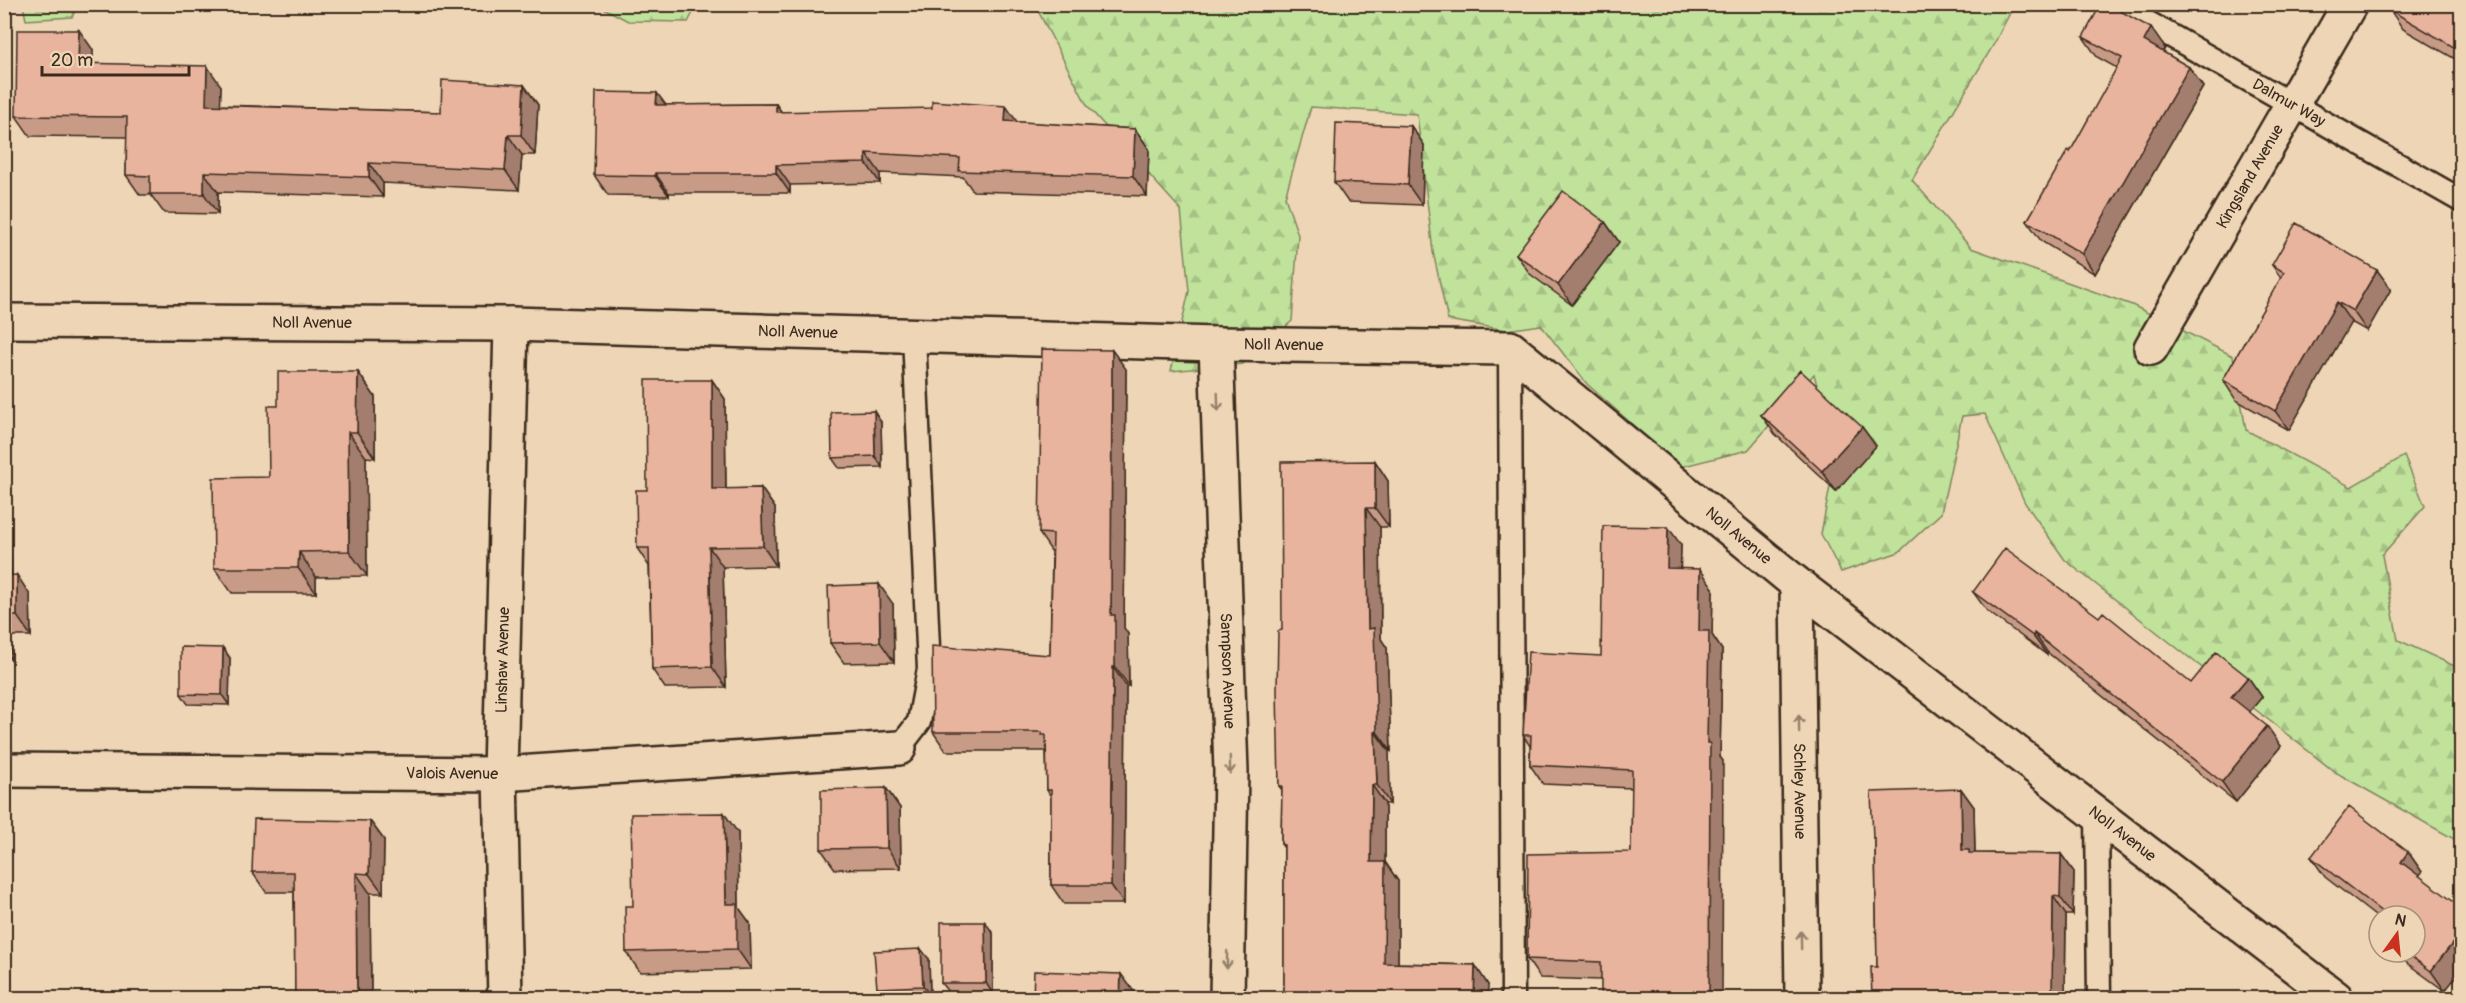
<svg xmlns="http://www.w3.org/2000/svg" width="2466" height="1003" font-family="Pangolin,sans-serif">
	<defs>
		<pattern id="forest-firs" width="22" height="20" patternUnits="userSpaceOnUse" patternTransform="scale(1.5)"><rect width="22" height="20" fill="#c0e29b"/><path d="M5 1l3.5 6h-7zM16 11l3.5 6h-7z" fill="#a6c285"/></pattern>
	</defs>
	<rect width="100%" height="100%" fill="#edd5b5"/>
	<filter id="ink" filterUnits="userSpaceOnUse"><feTurbulence type="fractalNoise" baseFrequency=".0167" numOctaves="2"/><feDisplacementMap in="SourceGraphic" scale="12" xChannelSelector="R" yChannelSelector="G"/><feConvolveMatrix kernelMatrix="1 2 1 2 8 2 1 2 1" color-interpolation-filters="sRGB"/></filter>
	<g filter="url(#ink)">
		<!-- forest -->
		<path fill="url(#forest-firs)" stroke="#7e865c" stroke-width="1.5" d="M23 5V4L78 5 72 17 26 20Z
			M598 5H697L688 22 628 21Z
			M1035 5H2014L1994 44 1912 180 1971 248 2132 305 2233 356 2246 430 2351 487 2404 456 2425 506 2382 555 2398 640 2461 669V843L2335 772 2065 560 2025 503 1985 414 1962 416 1941 513 1899 552 1841 572 1821 534 1836 455 1814 374 1748 450 1680 467 1587 384 1541 325 1506 330 1448 320 1433 252 1417 114 1311 107 1285 197 1298 235 1292 321 1243 364 1171 371 1189 291 1181 210 1088 107Z"/>
		<g fill="none" stroke-linecap="round" stroke-linejoin="round">
			<!-- service casing -->
			<g stroke="#3b2a1e" stroke-width="27">
				<g id="service">
					<path id="s1" d="M2115 4 2462 201"/>
					<path d="M1510 348 1513 998"/>
					<path d="M899 748 919 722 929 669 914 336"/>
					<path d="M2097 815 2099 998"/>
				</g>
			</g>
			<!-- minor casing -->
			<g stroke="#3b2a1e" stroke-width="38">
				<g id="minor">
					<path id="s2" d="M4 321 511 324 1216 344 1510 348 1797 584 2336 998"/>
					<path id="s3" d="M1216 344 1231 771 1227 998"/>
					<path id="s4" d="M2151 348 2350 4"/>
					<path id="s5" d="M1797 584 1802 998"/>
					<path id="s6" d="M4 770 500 774 899 748"/>
					<path id="s7" d="M505 998 500 774 511 324"/>
				</g>
			</g>
			<!-- service -->
			<use href="#service" stroke="#edd5b5" stroke-width="22"/>
			<!-- minor -->
			<use href="#minor" stroke="#edd5b5" stroke-width="33"/>
		</g>
		<!-- wall -->
		<path fill="#c89b87" stroke="#3b2a1e" stroke-width="1.5" d="M2462 4V63L2403 29 2390 10Z
			M2083 37 2165 48 2163 52 2189 67 2203 87 2095 274 2041 241 2027 221 2070 152 2117 68 2097 57Z
			M93 50 92 63 221 86 220 105 441 112 524 85 538 105 535 155H522L519 190 383 183V197L218 192V214L164 213 151 195H140L126 175 127 137 30 136 16 116Z
			M776 104 781 112 1018 122 1135 129 1149 149 1147 196 973 191 963 177 880 173V183L790 185V193H669V196L608 195 594 175 665 105Z
			M1411 126 1424 145 1422 205 1348 202 1334 182Z
			M1605 222 1619 242 1572 305 1530 274 1516 254Z
			M2272 265 2377 270 2391 289 2367 331 2351 322 2289 430 2236 400 2223 380 2281 278Z
			M1126 369 1124 628 1128 634 1129 686H1126L1124 904H1064L1051 885V797L1047 790 1046 751H946L933 732 1050 655 1052 552 1039 533Z
			M358 372 375 397V458L366 457 367 576 316 577V593H232L214 568 269 477 278 406Z
			M712 380 725 399 726 489 761 488 775 508 776 566 723 567 726 687 665 688 652 669 649 566 637 548 647 490Z
			M1761 415 1862 427 1876 446 1836 491 1775 434Z
			M881 422 882 467 839 468 832 458Z
			M1375 461 1388 481 1389 527H1380L1381 639 1387 648 1391 751H1389L1390 804H1385V862L1398 881V963L1475 965 1488 985 1284 999V848L1281 844 1282 790 1279 786 1282 630Z
			M4 535 10 543 11 576 30 595 31 636H10L11 659H4Z
			M1681 545 1680 569 1713 588 1712 635 1722 650 1720 757 1723 761 1601 980 1540 978 1527 959 1631 852 1632 788 1543 784 1530 765V746L1523 735 1601 656Z
			M1973 592 2191 683 2248 677 2262 697 2249 712 2281 746 2236 802 2048 653 2047 655 1987 611Z
			M893 604 894 662 844 663 830 643Z
			M223 648 230 658 229 705 188 704 181 694Z
			M886 788 900 808 901 868 835 869 821 849Z
			M1961 789 1974 807 1975 853 2061 854 2074 872 2073 915H2066L2065 999H1872L1877 967 1875 842 1873 838Z
			M370 821 384 840 383 893H370L371 999H295L294 892H266L252 872Z
			M738 833 739 908 750 923 751 969 640 972 626 952 633 906Z
			M2408 852 2422 872 2419 876 2445 991 2408 964 2400 952H2415V916H2379V919L2325 877 2311 857Z
			M993 933V994L949 993 941 983Z
			M929 959 930 996 884 999 877 988Z"/>
		<!-- shaded-wall -->
		<path fill="#a37e6e" stroke="#3b2a1e" stroke-width="1.5" d="M2151 28 2165 48 2157 61 2144 41Z
			M79 30 93 50 92 83 78 63Z
			M207 66 221 86 220 124 206 105Z
			M2189 67 2203 87 2095 274 2082 254Z
			M524 85 538 105 535 155 521 135Z
			M657 93 671 112 656 105Z
			M776 104 790 124 776 112Z
			M1006 106 1020 126 1005 121Z
			M1411 126 1424 145 1422 205 1408 185Z
			M1135 129 1149 149 1147 196 1133 176Z
			M508 135 522 155 519 190 505 170Z
			M866 153 880 173V183L866 163Z
			M369 163 383 183V197L369 177Z
			M776 165 790 185V193L776 173Z
			M204 172 218 192V214L204 194Z
			M655 173 669 193V196L655 176Z
			M1605 222 1619 242 1572 305 1558 285Z
			M2377 270 2391 289 2367 331 2353 311Z
			M2337 302 2351 322 2289 430 2275 411Z
			M1112 350 1126 369 1124 628 1128 634 1129 686 1115 667 1111 615Z
			M358 372 375 397V458L357 432Z
			M712 380 725 399 726 509 712 489Z
			M874 411 881 422 882 467 875 456Z
			M1862 427 1876 446 1836 491 1822 471Z
			M348 432 366 457 367 576 349 551Z
			M1375 461 1388 481 1389 527 1375 508Z
			M761 488 775 508 776 566 763 546Z
			M1366 508 1380 527 1381 639 1387 648 1391 751 1377 732 1368 629Z
			M1668 527 1681 545 1680 587 1667 568Z
			M4 535 10 543 11 596 4 587Z
			M709 547 723 567 726 687 712 667Z
			M299 552 316 577V593L298 568Z
			M1700 569 1713 588 1712 635 1722 650 1720 757 1723 761 1722 999H1709L1707 743 1699 631Z
			M17 575 30 595 31 636 17 616Z
			M879 584 893 604 894 662 880 642Z
			M4 628 10 636 11 659 4 650Z
			M2034 633 2048 653 2047 655 2033 636Z
			M223 648 230 658 229 705 222 695Z
			M1113 667 1126 686 1124 904 1111 885Z
			M2248 677 2262 697 2245 717 2231 697Z
			M2267 726 2281 746 2236 802 2222 782Z
			M1375 732 1389 751 1390 804 1377 785Z
			M1372 785 1385 804V862L1398 881V982L1384 963 1371 862Z
			M886 788 900 808 901 868 887 848Z
			M1961 789 1974 807 1975 858 1962 850Z
			M724 813 738 833 739 908 750 923 751 969 737 949 726 904Z
			M370 821 384 840 383 893 369 874Z
			M2408 852 2422 872 2414 882 2401 862Z
			M2061 854 2074 872 2073 915 2060 897Z
			M356 873 370 893 371 999H357Z
			M2053 896 2066 915 2065 999H2052Z
			M985 922 993 933V994L986 983Z
			M2462 931V969L2445 991 2431 971Z
			M921 949 929 959 930 996 923 986Z
			M1475 965 1488 985V999H1474Z
			M1121 974 1135 993 1134 999H1120Z"/>
		<!-- building -->
		<path fill="#e9b49d" stroke="#3b2a1e" stroke-width="1.5" d="M2101 4H2108L2151 28 2144 41 2189 67 2082 254 2027 221 2068 150 2070 152 2122 58 2083 37Z
			M2394 4H2462V52L2390 10Z
			M17 30H79L78 63 207 66 206 105 441 112 442 80 524 85 521 135H508L505 170 369 163V177L204 172V194H150V176L126 175 127 117 16 116Z
			M596 92 657 93 656 105 776 104V112L932 108V101L1006 106 1005 121 1135 129 1133 176 959 171 960 158 866 153V163L776 165V173H655V176L594 175Z
			M1336 123 1411 126 1408 185 1334 182Z
			M1563 191 1605 222 1558 285 1516 254Z
			M2296 223 2377 270 2353 311 2337 302 2275 411 2223 380 2284 272 2272 265Z
			M1042 349 1112 350 1111 615H1115V667H1113L1111 885H1051V790H1047L1046 735H1042V732H933L932 646 1050 655 1053 534 1039 533Z
			M1800 370 1862 427 1822 471 1761 415Z
			M278 372H358L357 432H348L349 551 299 552 298 568H214L213 478 269 477 268 406H278Z
			M646 380H712V489L761 488 763 546 709 547 712 667 652 669 649 548H637L636 490H647Z
			M874 411 875 456 832 458 831 412Z
			M1375 461V508H1366L1368 629 1374 628 1377 732H1375L1377 785H1372L1371 862H1385L1384 963 1475 965 1474 999H1284V845L1281 844 1282 786H1279L1277 690 1278 631 1282 630 1281 462Z
			M1603 526 1668 527 1667 568 1700 569 1699 631H1709L1707 743H1710L1709 999H1601V962L1527 959 1528 854 1631 852 1632 770 1530 765 1531 735H1523L1528 652 1601 656Z
			M2005 548 2099 617 2103 612 2191 683 2216 652 2248 677 2231 697 2267 726 2222 782 2034 633 2033 636 1973 592Z
			M17 575V616H4V576Z
			M879 584 880 642 830 643 828 586Z
			M181 647 223 648 222 695 181 694Z
			M886 788 887 848 821 849V790Z
			M1961 789 1962 850H1969V853L2061 854 2060 897 2053 896 2052 999H1872L1871 967H1877L1875 838H1873L1871 792Z
			M2349 807 2408 852 2401 862 2462 908V931L2431 971 2405 952H2415V916H2387L2311 857Z
			M724 813 726 904H737V949L626 952 625 906H633L631 814Z
			M254 819 370 821 369 874 356 873 357 999H295L294 872H252Z
			M941 922H985L986 983H941Z
			M921 949 923 986 877 988 874 951Z
			M1034 971 1121 974 1120 999H1033Z"/>
		<!-- one-way arrows -->
		<defs><path id="oneway-shaft" d="M-6 0H5M1.5-3L5.5 0L1.5 3" fill="none" stroke-width="1.6" stroke-linecap="round" stroke-linejoin="round" transform="scale(1.5)"/></defs>
		<g stroke="#94806a">
			<use href="#oneway-shaft" transform="translate(1218 402) rotate(88)"/>
			<use href="#oneway-shaft" transform="translate(1799 724) rotate(-91)"/>
			<use href="#oneway-shaft" transform="translate(1230 765) rotate(89)"/>
			<use href="#oneway-shaft" transform="translate(1801 940) rotate(-91)"/>
			<use href="#oneway-shaft" transform="translate(1227 960) rotate(91)"/>
		</g>
	</g>
	<g text-anchor="middle" dominant-baseline="central" stroke-width="4.5" stroke-linejoin="round" paint-order="stroke">
		<!-- street labels -->
		<g font-size="16" fill="#3b2a1e" stroke="#edd5b5">
			<text stroke="none"><textPath href="#s1" startOffset="200">Dalmur Way</textPath></text>
			<text stroke="none"><textPath href="#s4" startOffset="198">Kingsland Avenue</textPath></text>
			<text stroke="none"><textPath href="#s2" startOffset="308">Noll Avenue</textPath></text>
			<text stroke="none"><textPath href="#s2" startOffset="794">Noll Avenue</textPath></text>
			<text stroke="none"><textPath href="#s2" startOffset="1280">Noll Avenue</textPath></text>
			<text stroke="none"><textPath href="#s2" startOffset="1802">Noll Avenue</textPath></text>
			<text stroke="none"><textPath href="#s7" startOffset="338">Linshaw Avenue</textPath></text>
			<text stroke="none"><textPath href="#s3" startOffset="327">Sampson Avenue</textPath></text>
			<text stroke="none"><textPath href="#s6" startOffset="448">Valois Avenue</textPath></text>
			<text stroke="none"><textPath href="#s5" startOffset="207">Schley Avenue</textPath></text>
			<text stroke="none"><textPath href="#s2" startOffset="2288">Noll Avenue</textPath></text>
		</g>
	</g>
	<!-- margin -->
	<rect width="2466" height="1003" fill="none" stroke="#edd5b5" stroke-width="24"/>
	<rect x="12" y="12" width="2442" height="979" fill="none" stroke="#3b2a1e" stroke-width="2" filter="url(#ink)"/>
	<!-- north arrow -->
	<g transform="translate(2397 934) rotate(15)"><circle r="28" fill="#edd5b5" stroke="#a69179" stroke-width="1.5"/>
	<path d="M0-4.5L10 22L0 15L-10 22Z" fill="#c8321e"/>
	<text y="-9" font-size="16" font-weight="bold" text-anchor="middle" fill="#3b2a1e">N</text>
	</g>
	<!-- scale -->
	<path d="M42 66v9h147v-9" fill="none" stroke="#3b2a1e" stroke-width="3"/>
	<text x="51" y="66" font-size="18" fill="#3b2a1e" stroke="#edd5b5" stroke-width="4.5" paint-order="stroke">20 m</text>
</svg>
